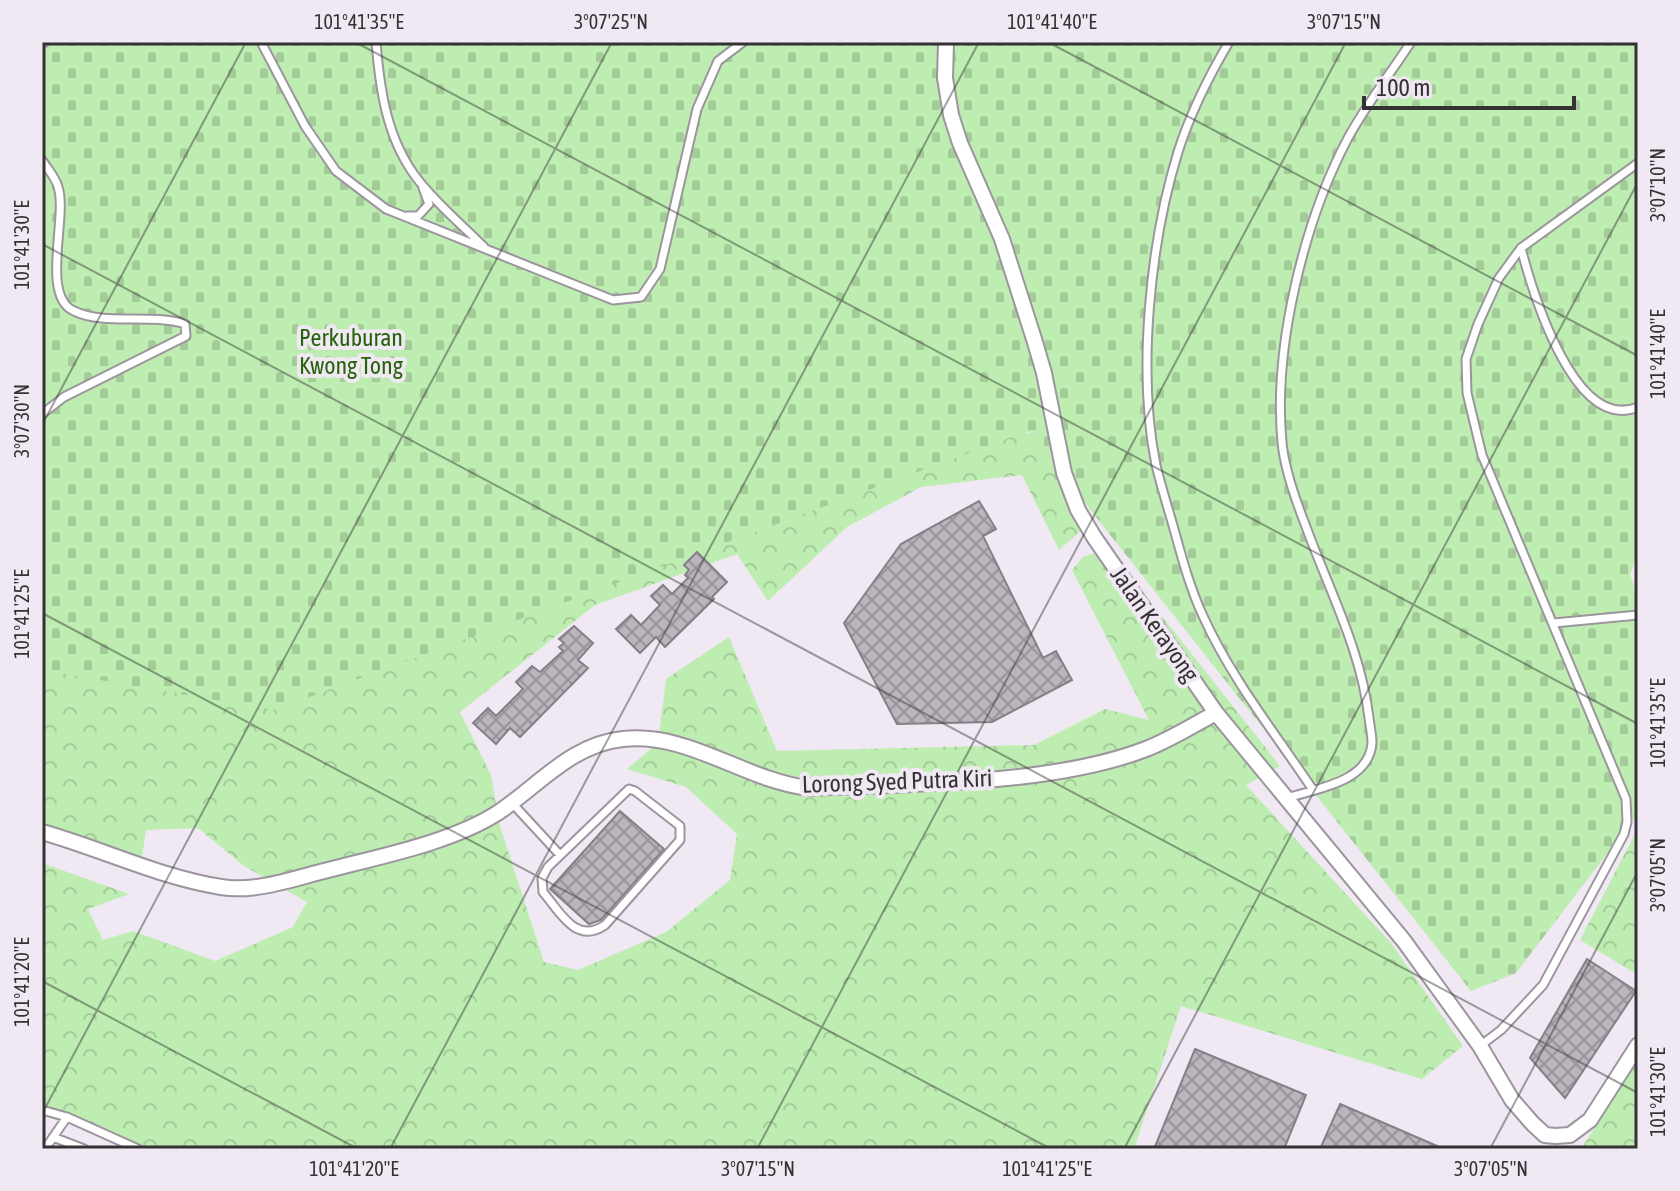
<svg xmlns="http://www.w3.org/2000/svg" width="1680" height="1191" font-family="'Asap Condensed',sans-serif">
	<defs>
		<pattern id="forest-crowns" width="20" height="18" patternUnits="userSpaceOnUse" patternTransform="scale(2)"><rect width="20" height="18" fill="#beedb1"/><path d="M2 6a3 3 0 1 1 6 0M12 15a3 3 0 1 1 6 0" fill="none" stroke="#a4cc99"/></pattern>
		<pattern id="cemetery-stones" width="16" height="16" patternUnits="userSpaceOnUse" patternTransform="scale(2)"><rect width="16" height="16" fill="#beedb1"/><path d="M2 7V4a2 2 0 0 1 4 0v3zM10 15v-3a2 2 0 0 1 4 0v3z" fill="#a4cc99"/></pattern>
		<pattern id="building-cross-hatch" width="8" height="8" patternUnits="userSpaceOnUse" patternTransform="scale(2)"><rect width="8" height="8" fill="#bbb4bd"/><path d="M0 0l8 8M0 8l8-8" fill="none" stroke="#99939a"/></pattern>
	</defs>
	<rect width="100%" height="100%" fill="#f0e8f2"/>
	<!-- forest -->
	<path fill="url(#forest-crowns)" d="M998 429 1051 436 1092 521 1059 550 1022 475 921 487 847 527 768 601 737 554 595 605 460 712 491 775 499 823 544 962 578 970 666 932 730 880 737 834 686 787 627 769 658 743 666 679 729 637 777 751 1034 745 1105 709 1149 720 1072 570 1083 557 1109 549 1280 766 1246 785 1391 943 1463 1046 1422 1079 1181 1006 1134 1149H148L103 1127 42 1107V863L129 894 88 909 103 940 133 931 215 961 293 927 307 902 244 866 198 828 146 830 142 857 42 828V440Z
		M1638 828V975L1580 940Z
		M1638 1060V1149H1581Z"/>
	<!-- cemetery -->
	<path fill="url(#cemetery-stones)" d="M42 42H1638V553L1630 574 1638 598V813L1516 973 1471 991 1028 431 274 710 42 670Z"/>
	<!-- building -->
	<path fill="url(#building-cross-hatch)" stroke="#857f87" stroke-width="2" d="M979 501 996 529 983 536 1043 658 1056 651 1072 680 992 722 897 724 844 623 901 544Z
		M697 552 727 582 712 597 714 599 665 647 656 637 640 653 616 629 631 615 641 625 660 605 651 596 663 585 672 594 688 578 685 575 689 570 684 565Z
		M574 626 593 643 578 660 588 668 520 737 510 728 496 744 473 723 488 708 496 716 523 689 516 682 532 666 540 672 563 651 559 647 564 643 559 639Z
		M620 811 664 849 601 920 589 924 550 889Z
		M1587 959 1636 991 1565 1098 1530 1058Z
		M1195 1049 1306 1095 1284 1149H1154Z
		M1340 1104 1444 1149H1320Z"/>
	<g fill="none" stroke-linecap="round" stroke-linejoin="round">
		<!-- lane casing -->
		<g stroke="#9c959e" stroke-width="11">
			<path id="lane" d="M261 42 305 126 336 171 386 209 613 300 641 297 660 269 697 109 718 61 743 42
				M376 42C380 91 387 141 419 181 438 205 462 225 484 247
				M1229 42C1209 76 1190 114 1178 152 1150 243 1137 372 1156 465 1161 486 1168 508 1174 529 1182 558 1190 588 1203 616 1231 678 1275 733 1313 790
				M42 44 45 42
				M42 160C47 168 56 178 58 187 68 216 40 296 74 311 105 326 150 313 185 324L186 336 64 397 42 414
				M407 216H418L429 204 423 188
				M1521 248C1532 290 1574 434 1638 407
				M1554 623 1638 615
				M629 789 635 791 680 826V840L605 925C576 945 560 912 543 892L542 878 548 867Z
				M1287 798C1318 788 1369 782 1372 743 1372 735 1370 726 1369 718 1361 649 1328 588 1305 524 1296 501 1284 466 1282 442 1273 348 1304 221 1348 138 1366 105 1390 74 1411 42
				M512 803 560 855
				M1480 1046 1501 1030 1543 985 1624 834 1627 822 1626 799 1482 455 1467 393 1466 359 1478 324 1499 278 1521 248 1638 163
				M42 1110 67 1117 138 1149
				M53 1137 84 1149
				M45 1149 67 1117"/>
		</g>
		<!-- street casing -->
		<g stroke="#9c959e" stroke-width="18">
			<path id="street" d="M946 42 945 78 951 115 960 143 1002 239 1034 339 1044 373 1064 473 1078 510 1094 537 1216 713 1404 941 1480 1046 1512 1100 1533 1124 1545 1135 1555 1136 1570 1135 1590 1120 1638 1045
				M42 832C102 849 159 877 221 887 255 893 295 878 328 870 382 856 453 842 499 812 539 785 572 744 623 739 689 732 744 780 808 788 911 783 1050 786 1146 749 1170 740 1193 725 1216 713"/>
		</g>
		<!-- lane -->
		<use href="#lane" stroke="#fff" stroke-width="7"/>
		<!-- street -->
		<use href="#street" stroke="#fff" stroke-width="14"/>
	</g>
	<!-- ticks -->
	<path fill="none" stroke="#353235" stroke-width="2" stroke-opacity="0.45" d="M355 42 1638 724M1048 42 1638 356M42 244 1638 1093M42 425 246 42M42 613 1051 1149M42 981 358 1149M42 1114 612 42M390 1149 979 42M757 1149 1346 42M1124 1149 1638 182M1490 1149 1638 871"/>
	<g text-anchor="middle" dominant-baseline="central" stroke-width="8" stroke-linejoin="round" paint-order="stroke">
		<!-- park labels -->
		<g font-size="24" fill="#26630b" stroke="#f0e8f2">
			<text x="351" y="337">Perkuburan<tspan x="351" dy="28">Kwong Tong</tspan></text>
		</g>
		<!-- street labels -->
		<g font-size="24" fill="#353235" stroke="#f0e8f2">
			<text transform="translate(1155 624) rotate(55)">Jalan Kerayong</text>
			<text transform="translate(897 781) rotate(-2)">Lorong Syed Putra Kiri</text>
		</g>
	</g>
	<!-- border -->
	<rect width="1680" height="1191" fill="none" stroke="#f0e8f2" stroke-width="88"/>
	<!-- scale -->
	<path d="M1364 96v12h210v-12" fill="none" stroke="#353235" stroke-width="4"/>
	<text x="1376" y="96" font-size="24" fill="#353235" stroke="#f0e8f2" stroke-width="6" paint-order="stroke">100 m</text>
	<rect x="44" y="44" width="1592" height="1103" fill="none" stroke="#353235" stroke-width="3"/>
	<g font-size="20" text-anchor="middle" fill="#353235">
		<text x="359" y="29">101°41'35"E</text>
		<text x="611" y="29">3°07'25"N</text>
		<text x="1052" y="29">101°41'40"E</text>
		<text x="1344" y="29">3°07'15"N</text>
		<text transform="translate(1658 185) rotate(-90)" y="7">3°07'10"N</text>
		<text transform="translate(22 245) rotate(-90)" y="7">101°41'30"E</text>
		<text transform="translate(1658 354) rotate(-90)" y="7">101°41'40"E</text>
		<text transform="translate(22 421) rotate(-90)" y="7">3°07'30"N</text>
		<text transform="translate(22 614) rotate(-90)" y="7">101°41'25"E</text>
		<text transform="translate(1658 723) rotate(-90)" y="7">101°41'35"E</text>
		<text transform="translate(1658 875) rotate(-90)" y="7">3°07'05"N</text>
		<text transform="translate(22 982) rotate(-90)" y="7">101°41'20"E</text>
		<text transform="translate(1658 1092) rotate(-90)" y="7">101°41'30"E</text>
		<text x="354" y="1176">101°41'20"E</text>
		<text x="758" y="1176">3°07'15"N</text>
		<text x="1047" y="1176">101°41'25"E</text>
		<text x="1491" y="1176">3°07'05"N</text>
	</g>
</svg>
